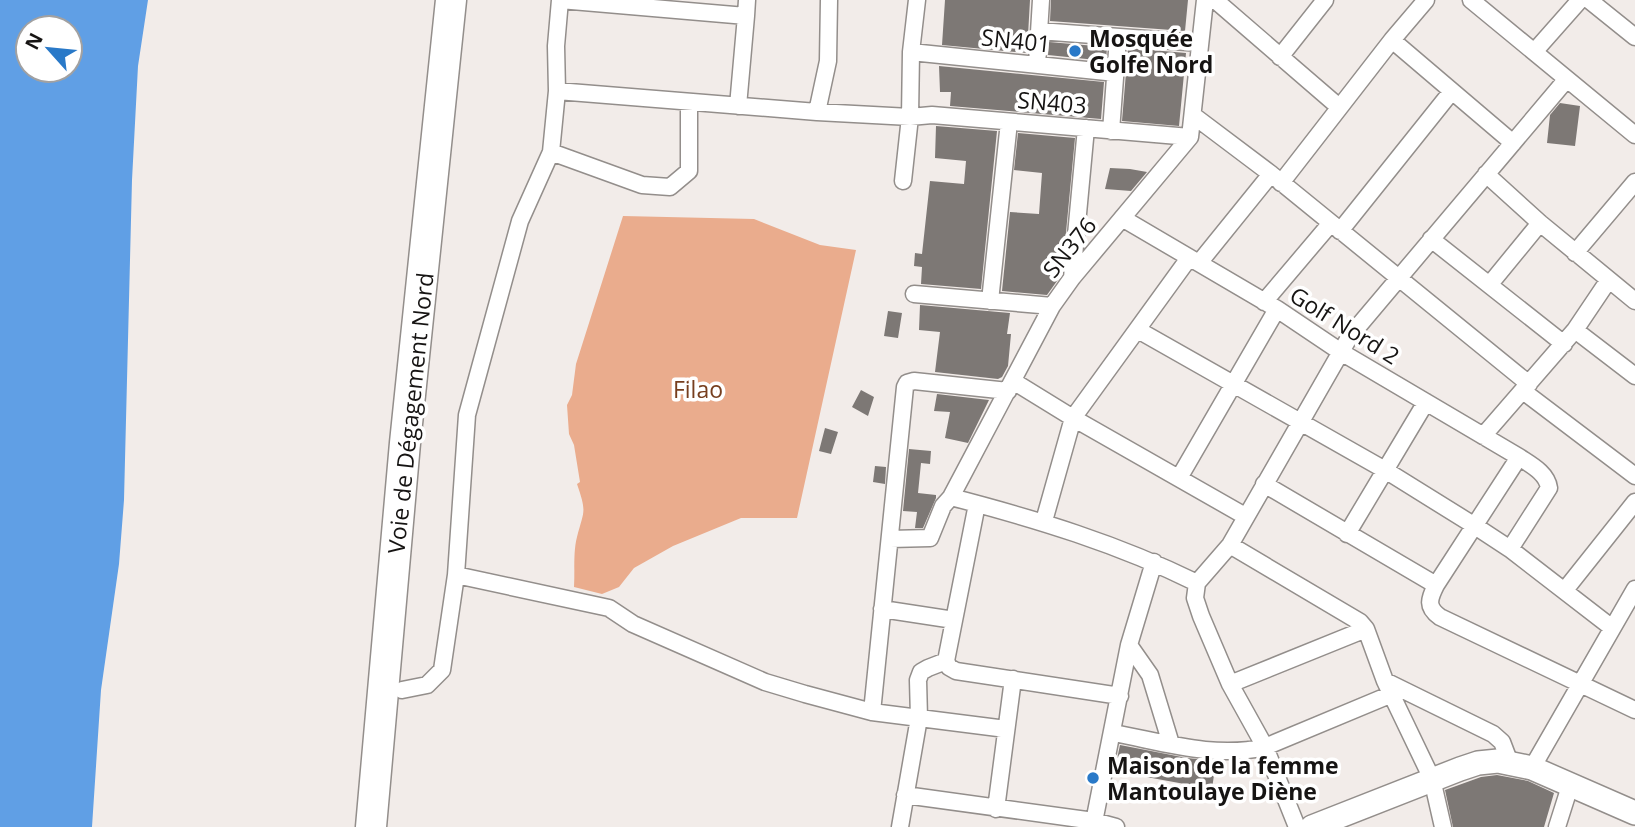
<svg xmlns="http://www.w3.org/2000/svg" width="1635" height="827" font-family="'Open Sans',sans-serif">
	<rect width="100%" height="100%" fill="#f2ece9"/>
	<!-- green -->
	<path fill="#eaac8d" d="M623 216 754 219 820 245 856 250 797 518H741L673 546 634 568 619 587 602 594 574 587C575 571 573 552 577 537 584 510 587 513 577 484L580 482 574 445 569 434 567 405 572 395 576 364Z"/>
	<!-- water -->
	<path fill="#609fe5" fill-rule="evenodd" d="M0 0H148L138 66 132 180 124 500 119 564 101 690 92 827H0ZM28 28H70V70H28Z"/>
	<!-- building -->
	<path fill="#7d7875" d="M945 0H1030L1027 53 942 45Z
		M1051 0H1188L1185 31 1050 21Z
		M1049 42 1107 47 1106 61 1048 55Z
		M1128 48 1186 53 1179 126 1122 121Z
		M939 66 1104 82 1101 119 950 106 951 92H940Z
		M1560 103 1580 106 1575 146 1547 143 1550 115Z
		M936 126 997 131 981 289 921 284 922 267 914 266 915 253 922 254 930 181 964 184 966 161 935 158Z
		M1018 133 1075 138 1062 274 1047 295 1002 291 1010 212 1039 214 1042 173 1014 170Z
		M1110 168 1130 169 1147 172 1131 191 1105 189Z
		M920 305 1010 313 1007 334H1011L1008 366 1002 377 998 379 935 372 940 332 919 330Z
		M888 311 902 313 898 338 884 336Z
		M861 390 874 397 868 416 852 407Z
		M937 394 989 400 968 443 945 438 950 412 934 411Z
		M825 428 838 432 831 454 819 451Z
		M909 449 931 451 930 464 921 463 918 493 936 495V498L923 528H915L917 512 903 511Z
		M875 466 886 467 885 484 873 482Z
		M1120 745 1187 758 1216 761 1212 789 1130 774 1114 773Z
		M1497 775 1528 781 1554 793 1544 827H1453L1445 790 1481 777Z"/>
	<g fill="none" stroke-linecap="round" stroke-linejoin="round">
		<!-- street casing -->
		<g stroke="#938e8b" stroke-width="19">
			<path id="street" d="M1215 0 1339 107
				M1471 0 1635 135
				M1589 0 1635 37
				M1039 31 1200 43
				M1392 40 1513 143
				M911 52 1116 73
				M1534 52 1580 0
				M1280 57 1325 0
				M1037 65 1041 0
				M557 91 817 112 910 117 932 115 1190 137
				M738 106 746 16
				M817 112 828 61 829 0
				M1194 116 1271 174 1529 384
				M1111 131 1118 38
				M551 152 642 185 670 187 689 171V102
				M1486 174 1540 223 1635 301
				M903 181 910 117 911 52 917 0
				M1281 183 1392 40 1426 0
				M1122 218 1277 309 1341 352 1519 457C1531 465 1547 473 1549 488L1510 549
				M1340 231 1452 91
				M1431 239 1564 344
				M1575 253 1635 182
				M1199 263 1271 174
				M1072 278 1086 128
				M1490 284 1540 223
				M914 294 1052 306
				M990 301 1009 122
				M1264 302 1331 223
				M1138 330 1385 470 1475 526 1510 549 1611 627
				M1575 330 1635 376
				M1013 381 1073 418 1245 516
				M1523 391 1635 476
				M1483 436 1575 330 1608 281
				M1519 457 1436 585C1429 599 1426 607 1440 617L1635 710
				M1179 478 1277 309
				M1264 484 1436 585
				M977 504 946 661 949 667 956 671 1120 696
				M1044 521 1073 418 1189 258
				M1347 534 1426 402
				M890 539 930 538 943 506 951 497
				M1230 545 1360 622 1366 629 1385 681 1432 779 1443 827
				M456 575 609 608 633 624 765 682 805 694 872 712 1006 729
				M1197 583C1118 544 1036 519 951 497L1052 306 1072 278 1190 137 1205 0
				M1565 590 1635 502
				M882 609 954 620
				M1129 645 1150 675 1171 744
				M1385 681 1493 734 1502 742 1510 763
				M1230 684 1366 629
				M402 690 427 685 442 670 456 575 467 415 520 221 551 152 557 91 556 46 560 0 746 16 747 0
				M872 712 905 387 907 383 914 381 1008 391
				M1113 733C1163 742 1215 759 1265 747L1392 694
				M1532 768 1635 589
				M905 795 1094 821 1116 827
				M996 809 1013 679
				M900 827 919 718 918 680 921 672 928 668 946 661
				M1093 827 1129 645 1154 562
				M1297 827 1265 747 1230 684 1201 616 1195 598 1197 583 1230 545 1350 336 1566 80
				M1557 827 1570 786"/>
		</g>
		<!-- secondary casing -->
		<g stroke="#938e8b" stroke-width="26">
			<path id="secondary" d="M1312 827 1460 769 1478 763 1498 761 1532 768 1635 813"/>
		</g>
		<!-- highway casing -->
		<g stroke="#938e8b" stroke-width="33">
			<path id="highway" d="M371 827 405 443 451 0"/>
		</g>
		<!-- street -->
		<use href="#street" stroke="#fff" stroke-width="16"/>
		<!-- secondary -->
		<use href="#secondary" stroke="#fff" stroke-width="23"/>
		<!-- highway -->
		<use href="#highway" stroke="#fff" stroke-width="30"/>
	</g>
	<!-- markers -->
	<g fill="#2979c8" stroke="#fff" stroke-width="2.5">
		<circle cx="1075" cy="51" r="7"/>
		<circle cx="1093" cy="778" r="7"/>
	</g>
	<g text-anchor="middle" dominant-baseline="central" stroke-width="7" stroke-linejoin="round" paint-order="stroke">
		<!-- poi labels -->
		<g font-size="23" font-weight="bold" fill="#161413" stroke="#fff" text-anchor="start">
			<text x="1089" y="38">Mosquée<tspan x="1089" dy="26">Golfe Nord</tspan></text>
			<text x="1107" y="765">Maison de la femme<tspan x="1107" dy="26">Mantoulaye Diène</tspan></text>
		</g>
		<!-- street labels -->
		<g font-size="23" fill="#161413" stroke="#fff">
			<text transform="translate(1016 40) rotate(6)">SN401</text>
			<text transform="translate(1052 102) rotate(5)">SN403</text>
			<text transform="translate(1069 247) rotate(-51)">SN376</text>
			<text transform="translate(1345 325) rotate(32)">Golf Nord 2</text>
			<text transform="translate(410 413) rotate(-84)">Voie de Dégagement Nord</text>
		</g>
		<!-- park labels -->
		<g font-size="23" fill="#773e1e" stroke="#fff">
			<text x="698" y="389">Filao</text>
		</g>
	</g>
	<!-- north arrow -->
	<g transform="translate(49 49) rotate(297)"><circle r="33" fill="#ffffff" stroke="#a2a1a1" stroke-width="2"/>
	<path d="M0-5L12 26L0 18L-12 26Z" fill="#2979c8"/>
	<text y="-10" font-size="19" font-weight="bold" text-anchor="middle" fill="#161413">N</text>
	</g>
</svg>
